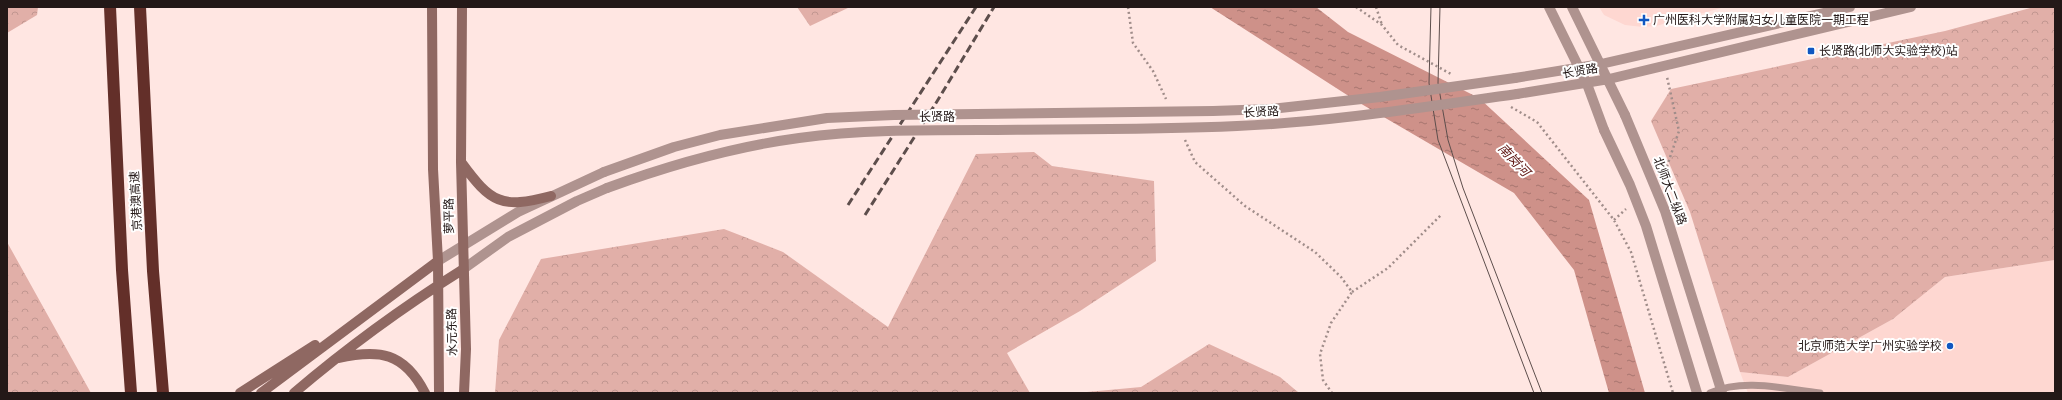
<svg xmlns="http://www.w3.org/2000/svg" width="2062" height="400" font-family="'Archivo Narrow','Noto Sans SC',sans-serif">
	<defs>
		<pattern id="forest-crowns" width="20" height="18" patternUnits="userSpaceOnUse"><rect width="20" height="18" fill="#e1afa8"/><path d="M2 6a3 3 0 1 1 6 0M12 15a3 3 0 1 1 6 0" fill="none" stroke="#c19690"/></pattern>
		<pattern id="water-ripples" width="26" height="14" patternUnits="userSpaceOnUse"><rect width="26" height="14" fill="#ce9189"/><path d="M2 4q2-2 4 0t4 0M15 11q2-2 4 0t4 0" fill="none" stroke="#a7756f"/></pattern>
	</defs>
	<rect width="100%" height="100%" fill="#ffe6e2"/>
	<!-- built -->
	<path fill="#fed7d1" d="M1599 7H1725L1656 26 1643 27 1625 25 1604 15Z
		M2055 260V393H1748L1740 372 1788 377 1893 319 1945 277Z"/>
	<!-- forest -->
	<path fill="url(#forest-crowns)" d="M7 7H38L37 15 7 33Z
		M797 7H850L810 26Z
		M2034 7H2055V260L1945 277 1893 319 1788 377 1740 372 1690 212 1651 121 1671 89 1945 31Z
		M1034 152 1052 166 1154 181 1156 261 1080 311 1007 353 1030 393H495L499 340 541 259 724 229 783 252 888 327 976 154Z
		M7 242 91 393H7Z
		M1209 344 1280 377 1299 393H1076L1141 387Z"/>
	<!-- water -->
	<path fill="url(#water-ripples)" d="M1210 7H1316L1348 32 1479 98 1589 200 1645 393H1609L1574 270 1514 193 1358 102Z"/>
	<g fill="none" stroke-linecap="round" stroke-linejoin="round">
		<!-- path -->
		<path stroke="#a08d8a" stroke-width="2.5" stroke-dasharray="2 3" stroke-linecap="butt" d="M1128 7 1133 43 1153 71 1166 99
			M1356 7 1382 25 1398 45 1451 74
			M1376 7 1382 25
			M1511 107 1537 122 1614 220 1631 252 1673 393
			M1185 140 1195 162 1245 206 1315 252 1341 277 1352 292 1331 323 1320 354 1323 380 1332 393
			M1662 175 1665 172 1679 131 1667 77
			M1614 220 1626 209
			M1352 292 1388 268 1441 215"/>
		<!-- service -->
		<path stroke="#af938f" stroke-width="7" d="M1710 393C1744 378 1784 389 1820 393"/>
		<!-- tertiary -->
		<path stroke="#af938f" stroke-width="10" d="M1549 7 1587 84 1604 130
			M1572 7 1625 115
			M1515 78 1601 64 1850 7
			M1517 94 1609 79 1911 7
			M438 261 518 212 604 172
			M462 270 508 237 577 201 607 188"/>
		<!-- secondary -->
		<path stroke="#8f6862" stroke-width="10" d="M432 7 433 169 438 261 439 393
			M462 7 461 162 466 349 464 393
			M461 162C491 203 501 209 551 196
			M338 358C379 349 404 352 425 393
			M240 393 315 345
			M261 393 438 261
			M294 393C348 347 403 307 462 270"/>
		<!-- motorway -->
		<path stroke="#632f29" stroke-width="12" d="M110 7 122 270 131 393
			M140 7 153 271 163 393"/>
		<!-- tram -->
		<path stroke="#5d4e4c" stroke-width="1" d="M1431 7 1429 83 1438 140 1534 393
			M1440 7 1438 83 1448 140 1463 188 1542 393"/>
		<!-- rail -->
		<path stroke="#5d4e4c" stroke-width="3" stroke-dasharray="8 4" stroke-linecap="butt" d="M848 205 976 7
			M865 215 936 103 994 7"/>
		<!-- tertiary-bridge -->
		<path stroke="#af938f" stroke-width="10" d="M1625 115 1665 211 1722 393
			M1604 130 1630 185 1646 226 1697 393
			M604 172 674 147 720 135 827 118 894 115 1213 111 1271 109 1380 97 1515 78
			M607 188C670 165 732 147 799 138 858 130 918 130 979 130 1065 129 1151 130 1237 126 1332 122 1424 107 1517 94"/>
	</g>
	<!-- markers -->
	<g fill="#1057c1" stroke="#fff" stroke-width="1.5">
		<path d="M1642 14h4v4h4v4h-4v4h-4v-4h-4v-4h4z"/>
		<rect x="1807" y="47" width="8" height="8" rx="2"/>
		<circle cx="1950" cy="346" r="4"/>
	</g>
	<g text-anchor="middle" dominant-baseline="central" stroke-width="4" stroke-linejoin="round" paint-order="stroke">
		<!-- poi labels -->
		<g font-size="12" fill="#231817" stroke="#fff" text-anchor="start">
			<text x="1653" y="20">广州医科大学附属妇女儿童医院一期工程</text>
			<text x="1819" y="51">长贤路(北师大实验学校)站</text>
			<text x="1942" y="346" text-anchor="end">北京师范大学广州实验学校</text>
		</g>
		<!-- street labels -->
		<g font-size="12" fill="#231817" stroke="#fff">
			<text transform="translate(1580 71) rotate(-10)">长贤路</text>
			<text transform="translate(1261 112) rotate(-3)">长贤路</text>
			<text x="937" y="117">长贤路</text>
			<text transform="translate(1670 191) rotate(69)">北师大二纵路</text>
			<text transform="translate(136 201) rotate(-93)">京港澳高速</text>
			<text transform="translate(449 216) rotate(-91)">萝平路</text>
			<text transform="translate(452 332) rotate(-91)">水元东路</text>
		</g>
		<!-- water labels -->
		<g font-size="13" font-style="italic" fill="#5d1410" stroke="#fff">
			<text transform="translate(1514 160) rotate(47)">南岗河</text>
		</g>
	</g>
	<!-- border -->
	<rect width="2062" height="400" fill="none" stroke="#231817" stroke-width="16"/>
</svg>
